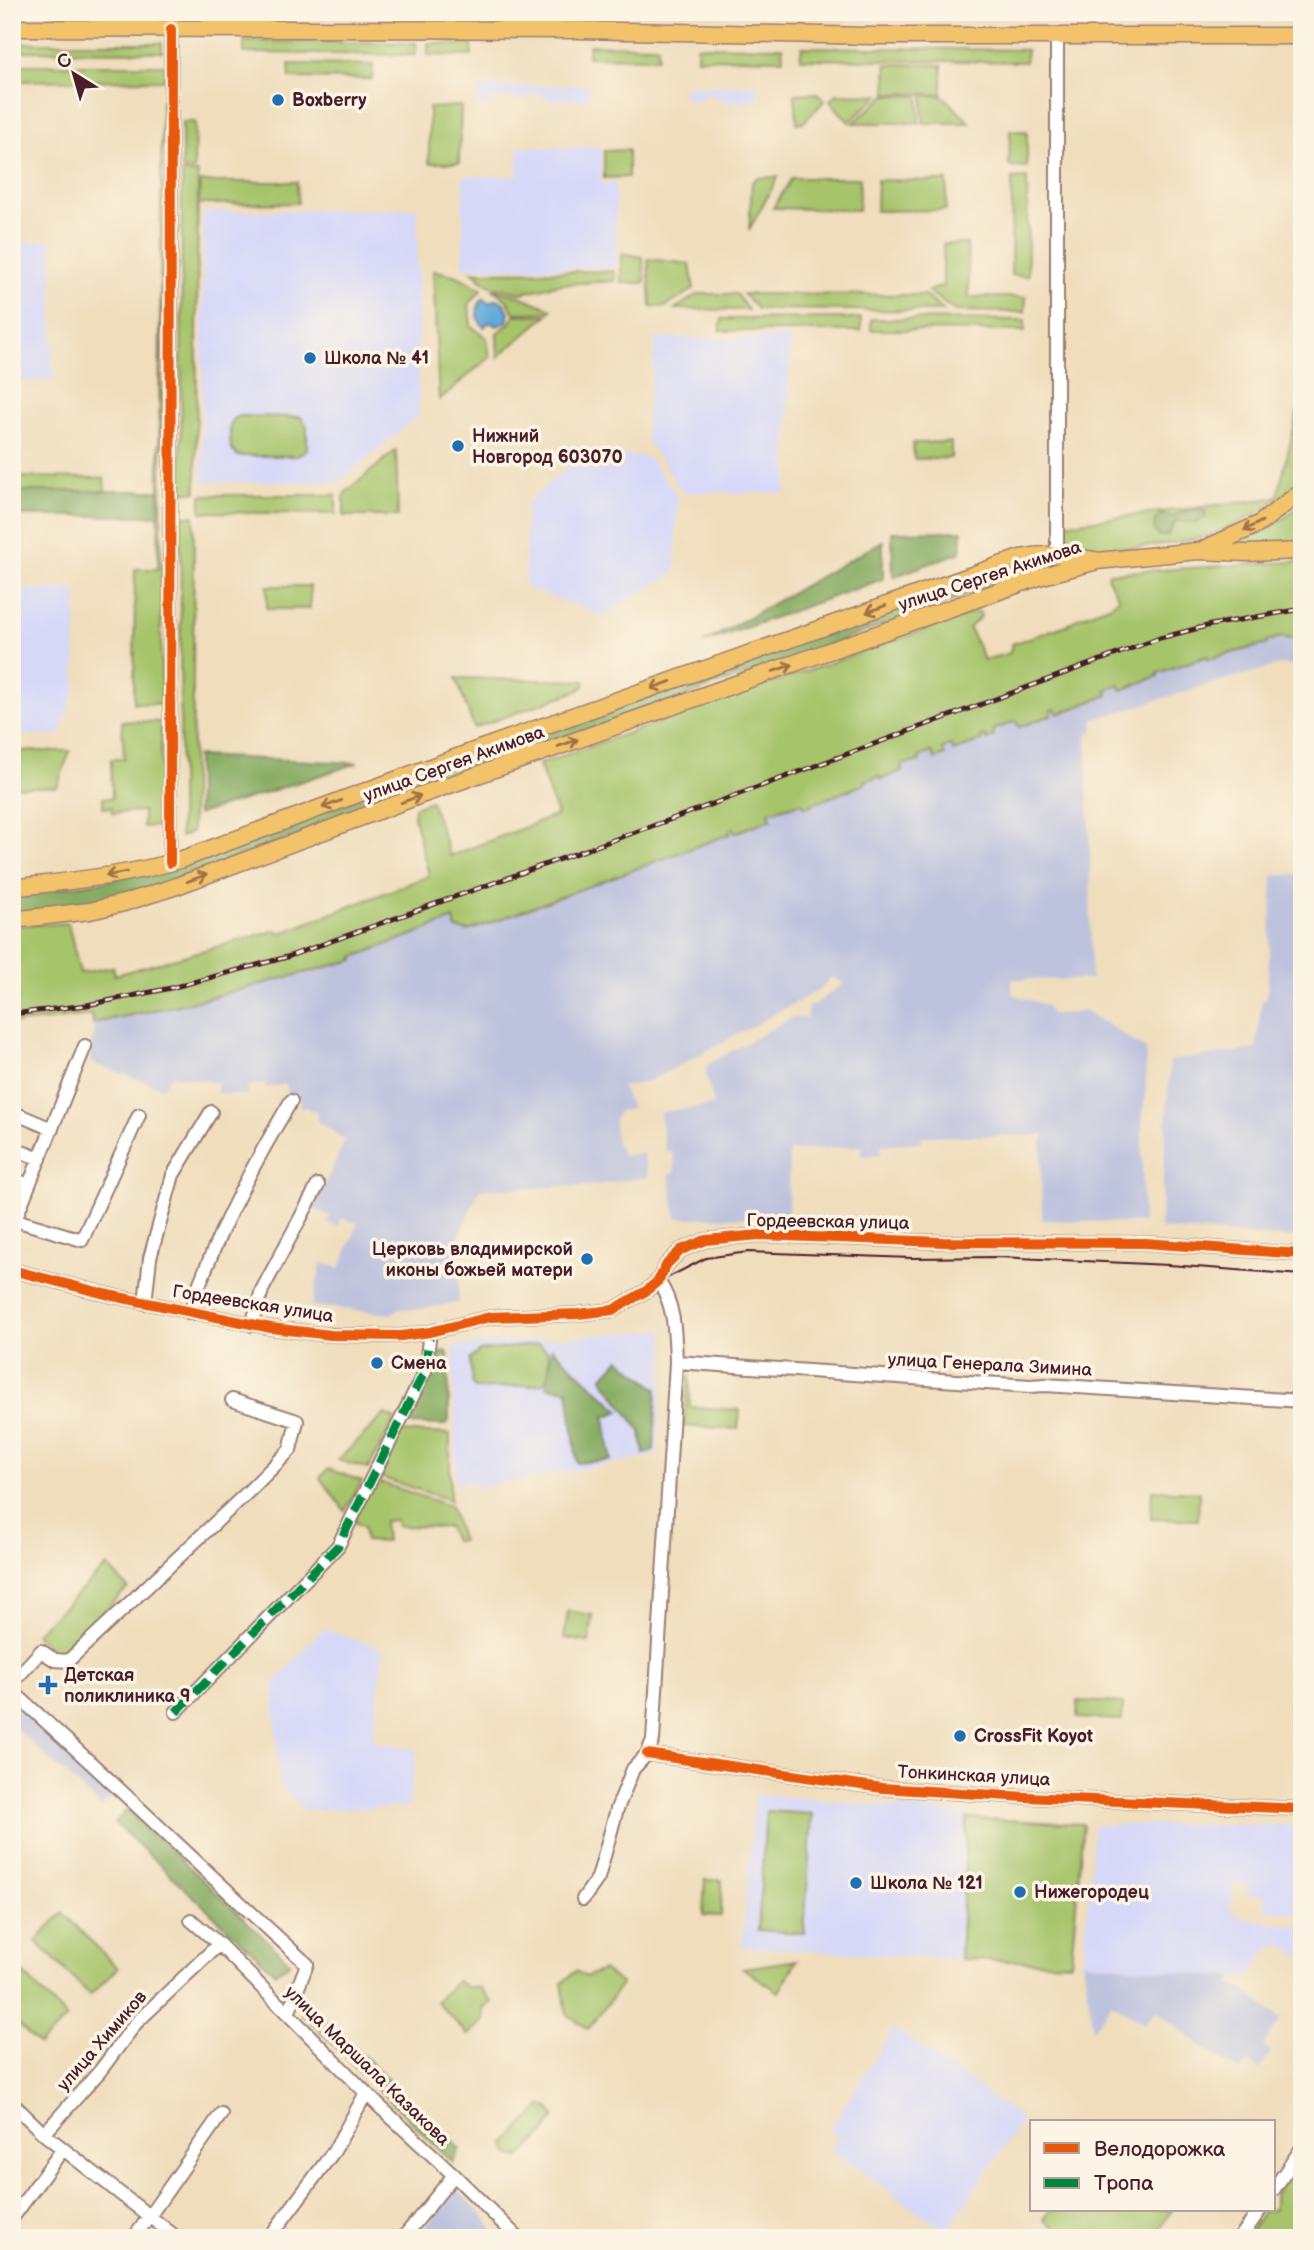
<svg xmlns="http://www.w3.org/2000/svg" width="1314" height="2250" font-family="'Balsamiq Sans',sans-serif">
	<rect width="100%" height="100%" fill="#fcf5e5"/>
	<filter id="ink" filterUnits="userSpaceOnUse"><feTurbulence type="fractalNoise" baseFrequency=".0143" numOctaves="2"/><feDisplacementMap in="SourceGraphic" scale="14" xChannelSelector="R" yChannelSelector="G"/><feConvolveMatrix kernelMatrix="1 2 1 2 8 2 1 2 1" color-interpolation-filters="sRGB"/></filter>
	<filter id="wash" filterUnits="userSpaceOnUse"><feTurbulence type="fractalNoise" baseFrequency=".00686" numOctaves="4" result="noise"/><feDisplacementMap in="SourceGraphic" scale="28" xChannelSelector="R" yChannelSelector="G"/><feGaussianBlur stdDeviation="1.57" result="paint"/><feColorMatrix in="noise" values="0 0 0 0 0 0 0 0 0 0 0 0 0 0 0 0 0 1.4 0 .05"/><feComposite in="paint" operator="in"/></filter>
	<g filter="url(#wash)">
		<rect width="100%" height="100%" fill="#efddbb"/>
		<!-- built -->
		<path fill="#d6d8f8" d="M589 85V100H548V97L541 96V94H531L528 99H490V105H478V87Z
			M757 85V99L753 102H722V98H715L714 95H704L700 100H684L683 87Z
			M518 147H602L601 183H616V268H463V176H517Z
			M417 209 419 415 339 482H202L203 212Z
			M52 241 53 381H12V242Z
			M656 338H790L786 493 682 492 645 437Z
			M586 451 648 457 677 496 675 572 603 616 525 587 526 504Z
			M12 589 76 590 75 690 60 735H12Z
			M663 1330 664 1350 657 1455 476 1488 475 1483H456L453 1346Z
			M323 1629 383 1649 373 1741 417 1750 408 1807 304 1810 280 1785 273 1684Z
			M755 1794 968 1814 960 1959 742 1947Z
			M1195 1824 1302 1825V1915L1265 1909 1264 1895H1248L1247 1884 1233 1885V1902L1230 1903V1911H1238L1237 1917 1302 1927V1959L1279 1943 1267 1951 1247 1979 1083 1962 1094 1825Z
			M894 2028 1023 2119 946 2231 830 2150 838 2137 829 2130Z"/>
		<!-- industrial -->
		<path fill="#bec3dd" d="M1281 637 1302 641V667L1283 664 1206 685 1093 720 1094 731 1089 732 1087 737V790L1090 837 1091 980 1012 979V994L1047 1006 1051 1014 1075 1013 1084 1010 1146 1049V1086L1142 1123 1143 1223 1042 1220 1041 1142 1046 1134 1035 1136H921L922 1142 881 1145V1154L861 1156V1146L789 1151 788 1217 676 1218 669 1174 675 1173 674 1158 672 1152 665 1151 660 1112 714 1105 706 1075 707 1065 791 1018H807L808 1007 815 1004 844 983 831 977 821 989 688 1061 649 1081 622 1087 632 1109 619 1111 614 1120 616 1144H619L622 1156 643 1153 648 1177 590 1186 480 1189 458 1238 452 1275 459 1276V1303L412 1310 399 1308 391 1314 312 1306 321 1263 340 1268 358 1223 342 1218 338 1227 328 1223 330 1216 314 1209 345 1140 317 1121V1110L310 1111 309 1107 301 1108 298 1093 288 1095 286 1084 266 1088 265 1083 248 1086 247 1095 217 1093V1083L171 1075 163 1088 91 1063 89 1048 95 1033 93 1023 188 1003 354 960V957L455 919 468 931 730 834 729 831 733 828 735 832 771 818 768 812 865 784 864 781 879 776 881 779 902 771 901 765 920 760 919 757 933 751 935 758 942 749 951 745 953 751 982 740 980 738 993 730 1016 721 1019 726 1052 715 1050 710 1055 709 1058 714 1108 696 1107 689 1119 685 1122 690 1158 674 1207 656 1209 659 1266 644V641Z
			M1302 874V1238L1160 1229 1170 1061 1256 1049 1262 1000H1267L1273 876Z
			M12 1696 116 1792 102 1807 12 1725Z
			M1083 1962 1234 1978 1229 1985 1240 1987 1281 2019 1263 2046 1271 2052 1259 2069 1247 2061 1240 2072 1195 2041 1156 2010 1144 2024 1112 2003 1093 2030Z
			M454 2187 485 2218 498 2238H418Z"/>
		<!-- green -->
		<path fill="#a6c46b" stroke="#78724b" stroke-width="2" d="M244 41 416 43V55L244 53Z
			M12 43H162V52L12 51Z
			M428 43 472 44V56L428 55Z
			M589 45 658 46V58L588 57Z
			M697 46 782 47 783 59 697 58Z
			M802 47 1027 50 1025 62 800 59Z
			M289 64 373 65 372 79 290 78Z
			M886 64 942 65V94L887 93Z
			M12 65H165V80L12 81Z
			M817 93 825 100 804 122 797 123 795 94Z
			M836 94 879 95 849 122 830 101Z
			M886 95 919 96V123H853Z
			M923 96H943L970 123H923Z
			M162 98 161 704 134 703 135 569H158Z
			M461 106 459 163H429V108Z
			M182 122H195L194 170H182Z
			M1010 131H1027V167L1009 166Z
			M628 150V177L604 178V151Z
			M182 173H198L196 492H181Z
			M778 177 749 230 752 182 757 178Z
			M792 178H860L858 210 773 208Z
			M1027 178 1028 276 1011 275 1012 179Z
			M877 180 947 181 946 210 876 211Z
			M200 182H297L298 203 199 204Z
			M943 244H967L969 297H1026L1025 312 955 311 928 291 943 286Z
			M621 253 643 257 645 283H621Z
			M648 259 690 264 694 289 665 307 651 306Z
			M433 270 457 276 482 289 469 304 471 326 487 338 490 357 439 400Z
			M614 271 615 281 562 284 521 293 488 285 473 272Z
			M492 289 519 296 552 309 549 312 514 313 507 300Z
			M698 294H736L748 310 675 309Z
			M743 294 924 295 944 311 757 309Z
			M514 315H547L498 357 497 333 509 324Z
			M861 318V331H720L722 319Z
			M871 319 1025 320V331L871 330Z
			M1302 394V478C1286 494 1267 509 1246 519 1233 525 1220 532 1206 536 1181 543 1095 557 1073 542 1067 538 1065 531 1062 524L1274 498 1278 494Z
			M239 416 301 417 307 426V449L297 456H238L231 449C231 437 226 421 239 416Z
			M951 442V458L914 459 913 443Z
			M396 450 398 516H344V494Z
			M12 477 104 478 105 491H12Z
			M201 495H336V514L201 512Z
			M1302 505V543L1234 546 1269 529Z
			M181 516H194L192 832 180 837Z
			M1302 561V641L1281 637 1267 641V644L1208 659 1207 656 1158 673V676L1122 690 1119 685 1107 689 1108 695 1058 714 1055 709 1051 710 1052 715 1019 727 1016 721 993 730 994 736 987 740 985 736 981 737 982 741 953 751 951 745 942 748 945 755 935 759 932 752 919 757 920 761 901 765 902 771 881 779 879 776 864 781 865 784 805 807 802 803 769 812 771 819 735 833 733 828 729 831 730 834 468 931 456 929 454 919 354 957V960L188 1003 93 1023 92 1015 12 1024V926L68 923 80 973 113 967 115 975 277 930 279 934 429 876 414 817V807L431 801 450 856 557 815 539 764 979 611 981 616 969 628 984 660 1010 653 1012 644 1067 625 1078 618 1111 605 1119 599 1108 578 1109 573Z
			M267 586H310V609H267Z
			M456 678 584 681V686L579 690 474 728Z
			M122 721 161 722V819L157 820V826L143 827V811L112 813V807L103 808V798H112L111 759H124Z
			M12 751H70L57 787H14Z
			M539 1344 548 1351 550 1377 541 1384 482 1389 475 1388 472 1384 470 1360 479 1351Z
			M688 1376H690V1407L740 1410 738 1429 684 1426Z
			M385 1414 395 1419 368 1469 338 1460Z
			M398 1432 450 1434V1500L376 1476Z
			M328 1469 362 1481 345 1511 320 1478Z
			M373 1480 450 1506 462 1541H454L448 1527 397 1526 396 1520 384 1521 386 1542 365 1541 364 1527 353 1521Z
			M1152 1490 1199 1492 1198 1520 1151 1519Z
			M107 1566 128 1588 56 1656 35 1634Z
			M568 1611 593 1615 589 1642 564 1638Z
			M1295 1653 1302 1654V1712L1290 1711Z
			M1078 1701 1123 1703 1122 1720 1077 1718Z
			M766 1811 812 1814 804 1933 758 1930Z
			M967 1818 1083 1824 1071 1963 960 1959Z
			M705 1880H722L721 1916 703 1915Z
			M63 1913 118 1968 90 1995 36 1941Z
			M797 1960 779 1992 743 1968Z
			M13 1963 67 2018 39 2045 12 2018Z
			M603 1970 622 1984 588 2029 567 2014 562 1983 576 1971 586 1977Z
			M457 1981 467 1987 480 1988 492 2002 483 2009 484 2020 468 2035 436 2001Z
			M541 2106 550 2108 555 2117 544 2133 520 2157C511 2155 506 2154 505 2143Z
			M1297 2165 1302 2166V2238H1245L1264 2210H1274V2195Z
			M1050 2210H1172L1153 2238H1071L1044 2220Z"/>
		<!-- forest -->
		<path fill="#84aa5f" stroke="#676445" stroke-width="2" d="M12 491H159V516H12Z
			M1200 509 1206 512 1205 517 1195 523 1176 521 1167 536H1159L1154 530 1155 522 1161 514 1173 517 1181 512Z
			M962 531 961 552 893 577 892 532Z
			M883 541V579L703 643Z
			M1024 563 1040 565 1036 570 910 616 122 898 12 915V895L112 880 365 796Z
			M197 756 358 763 197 815Z
			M552 1348 620 1411 605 1417 611 1460 577 1463 568 1390 546 1387Z
			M445 1351 448 1353 449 1421 445 1425 410 1424 405 1419 432 1357Z
			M619 1359 657 1389 654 1451 644 1454 641 1432 602 1378Z
			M127 1809 291 1963 275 1973 115 1823Z
			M311 2006 460 2148 453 2163 302 2014Z"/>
		<!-- water -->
		<path fill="#64a9d9" stroke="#576482" stroke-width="2" d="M484 298 489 303 497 299 504 303 509 312 507 322 497 326 489 322 484 327C475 318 475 307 484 298Z"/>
	</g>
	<g filter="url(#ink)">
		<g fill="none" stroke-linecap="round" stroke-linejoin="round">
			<!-- minor casing -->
			<g stroke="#9c7e73" stroke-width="16">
				<path id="minor" d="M1057 553V34
					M170 863 171 29
					M12 1041V1050
					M12 1112 52 1129
					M12 1148 40 1159
					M12 1179 29 1185
					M12 1219 82 1240 139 1115
					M12 1227 85 1046
					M12 1270 113 1296 271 1328 331 1335 401 1336 430 1332 490 1317 578 1314 613 1310 646 1291 658 1281 667 1264 681 1250 706 1240 759 1235 943 1242 1145 1243 1302 1254
					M145 1303 150 1258 173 1175 211 1112
					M190 1313C194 1295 202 1278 209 1261 231 1205 260 1153 291 1101
					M252 1325 262 1290 318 1185
					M676 1362 1030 1386 1045 1385 1302 1401
					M12 1683 41 1651 55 1660 68 1661 250 1490 290 1450 297 1421 232 1400
					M12 1691C112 1780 207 1874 307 1964L288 2014
					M176 1712 338 1546 425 1371 430 1332
					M647 1754 882 1788 1025 1797 1302 1809
					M583 1899 598 1878 617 1809 633 1769 647 1754 653 1740 676 1362C675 1334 675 1304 658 1281
					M191 1920 219 1944 377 2104 454 2175 518 2238
					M12 2103 44 2134 177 2238
					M44 2134 100 2071 136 2023 219 1944
					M1274 2189 1302 2148
					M13 2217 63 2149
					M134 2238 221 2114
					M269 2238 334 2151 366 2093
					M403 2238 454 2175
					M1240 2238 1260 2210"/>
			</g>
			<!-- major casing -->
			<g stroke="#9c7e73" stroke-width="19">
				<path id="major" d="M12 28 578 30 870 36H1302
					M1204 549 1259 524 1302 491
					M12 888C68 881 126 876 180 860L479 749 1020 558C1047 552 1068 555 1095 560
					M12 920 90 911 124 903 174 887 421 795 1039 577 1097 561 1198 551 1247 553 1302 551"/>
			</g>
			<!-- minor -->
			<use href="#minor" stroke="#fff" stroke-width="12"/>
			<!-- major -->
			<use href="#major" stroke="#f2c36a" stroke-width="16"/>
			<!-- tram -->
			<path stroke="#4a1f2b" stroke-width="2" d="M12 1267 105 1290 263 1324 291 1327 402 1331 435 1326 488 1313 578 1311 596 1308 618 1303 706 1258 748 1252 912 1258 997 1257 1169 1265 1302 1275"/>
			<!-- rail casing -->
			<g stroke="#4a1f2b" stroke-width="5">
				<path id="rail" d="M12 1014 87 1005 171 988 287 957 680 816 1160 638 1211 625 1302 609"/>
			</g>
			<!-- rail -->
			<use href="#rail" stroke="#fcf5e5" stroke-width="2.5" stroke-dasharray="8" stroke-linecap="butt"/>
			<!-- quiet -->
			<path stroke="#00873e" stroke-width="9" stroke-dasharray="18 9" stroke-linecap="butt" d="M176 1712 338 1546 425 1371 430 1332"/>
			<!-- cycleway casing -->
			<g stroke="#fcf5e5" stroke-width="15">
				<path id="cycleway" d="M170 863 171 29
					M12 1270 113 1296 271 1328 331 1335 401 1336 430 1332 490 1317 578 1314 613 1310 646 1291 658 1281 667 1264 681 1250 706 1240 759 1235 943 1242 1145 1243 1302 1254
					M647 1754 882 1788 1025 1797 1302 1809"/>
			</g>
			<!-- cycleway -->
			<use href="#cycleway" stroke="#e8590c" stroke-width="10"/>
		</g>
		<!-- one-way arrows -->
		<defs><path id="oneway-shaft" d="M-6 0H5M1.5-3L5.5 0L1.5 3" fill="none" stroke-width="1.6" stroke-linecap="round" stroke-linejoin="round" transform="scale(1.75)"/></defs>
		<g stroke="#9e714a">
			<use href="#oneway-shaft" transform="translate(1253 526) rotate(152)"/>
			<use href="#oneway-shaft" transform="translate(876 609) rotate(160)"/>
			<use href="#oneway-shaft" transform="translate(783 668) rotate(-19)"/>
			<use href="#oneway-shaft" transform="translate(661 685) rotate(160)"/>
			<use href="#oneway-shaft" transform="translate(568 743) rotate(-19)"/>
			<use href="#oneway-shaft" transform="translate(411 799) rotate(-20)"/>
			<use href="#oneway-shaft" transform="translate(332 804) rotate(160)"/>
			<use href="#oneway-shaft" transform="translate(116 874) rotate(170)"/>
			<use href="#oneway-shaft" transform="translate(197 878) rotate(-20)"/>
		</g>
	</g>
	<!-- markers -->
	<g fill="#1f6fb2" stroke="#fcf5e5" stroke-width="2.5">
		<circle cx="278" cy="100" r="7"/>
		<circle cx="310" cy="358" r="7"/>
		<circle cx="458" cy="446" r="7"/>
		<circle cx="587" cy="1259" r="7"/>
		<circle cx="377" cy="1363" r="7"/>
		<path d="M44.5 1674.5h7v7h7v7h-7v7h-7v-7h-7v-7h7z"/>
		<circle cx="960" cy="1736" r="7"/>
		<circle cx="856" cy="1883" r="7"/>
		<circle cx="1020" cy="1892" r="7"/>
	</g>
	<g text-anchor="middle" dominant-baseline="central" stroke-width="7" stroke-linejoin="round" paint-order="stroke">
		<!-- poi labels -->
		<g font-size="18" font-weight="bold" fill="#4a1f2b" stroke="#fcf5e5" text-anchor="start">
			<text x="292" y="100">Boxberry</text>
			<text x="324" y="358">Школа № 41</text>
			<text x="472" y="436">Нижний<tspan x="472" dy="21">Новгород 603070</tspan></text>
			<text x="573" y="1249" text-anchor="end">Церковь владимирской<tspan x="573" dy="21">иконы божьей матери</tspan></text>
			<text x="391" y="1363">Смена</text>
			<text x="64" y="1675">Детская<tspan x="64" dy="21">поликлиника 9</tspan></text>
			<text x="974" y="1736">CrossFit Koyot</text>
			<text x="870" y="1883">Школа № 121</text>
			<text x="1034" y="1892">Нижегородец</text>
		</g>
		<!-- street labels -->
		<g font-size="18" fill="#4a1f2b" stroke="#fcf5e5">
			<text transform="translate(990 576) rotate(-18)">улица Сергея Акимова</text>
			<text transform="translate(454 764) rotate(-20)">улица Сергея Акимова</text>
			<text transform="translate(828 1222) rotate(1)">Гордеевская улица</text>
			<text transform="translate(253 1304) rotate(9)">Гордеевская улица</text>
			<text transform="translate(990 1365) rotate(3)">улица Генерала Зимина</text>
			<text transform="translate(974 1776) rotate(3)">Тонкинская улица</text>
			<text transform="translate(102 2041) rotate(-49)">улица Химиков</text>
			<text transform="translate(367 2066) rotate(44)">улица Маршала Казакова</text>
		</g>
	</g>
	<!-- margin -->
	<rect width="1314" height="2250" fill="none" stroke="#fcf5e5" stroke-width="42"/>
	<!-- legend -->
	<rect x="1030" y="2120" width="245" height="91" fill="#fcf5e5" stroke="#b59f9b" stroke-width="2"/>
	<rect x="1044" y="2143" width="35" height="10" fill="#e8590c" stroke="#b59f9b" stroke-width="2"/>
	<text x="1094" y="2156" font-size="21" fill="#4a1f2b">Велодорожка</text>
	<rect x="1044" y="2178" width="35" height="10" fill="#00873e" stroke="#b59f9b" stroke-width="2"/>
	<text x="1094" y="2190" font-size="21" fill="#4a1f2b">Тропа</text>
	<!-- north arrow -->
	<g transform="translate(74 74) rotate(323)" stroke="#fcf5e5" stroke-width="5" paint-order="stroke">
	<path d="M0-5L12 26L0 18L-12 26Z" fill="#4a1f2b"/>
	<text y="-10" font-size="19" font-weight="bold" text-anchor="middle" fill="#4a1f2b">С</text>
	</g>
</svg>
